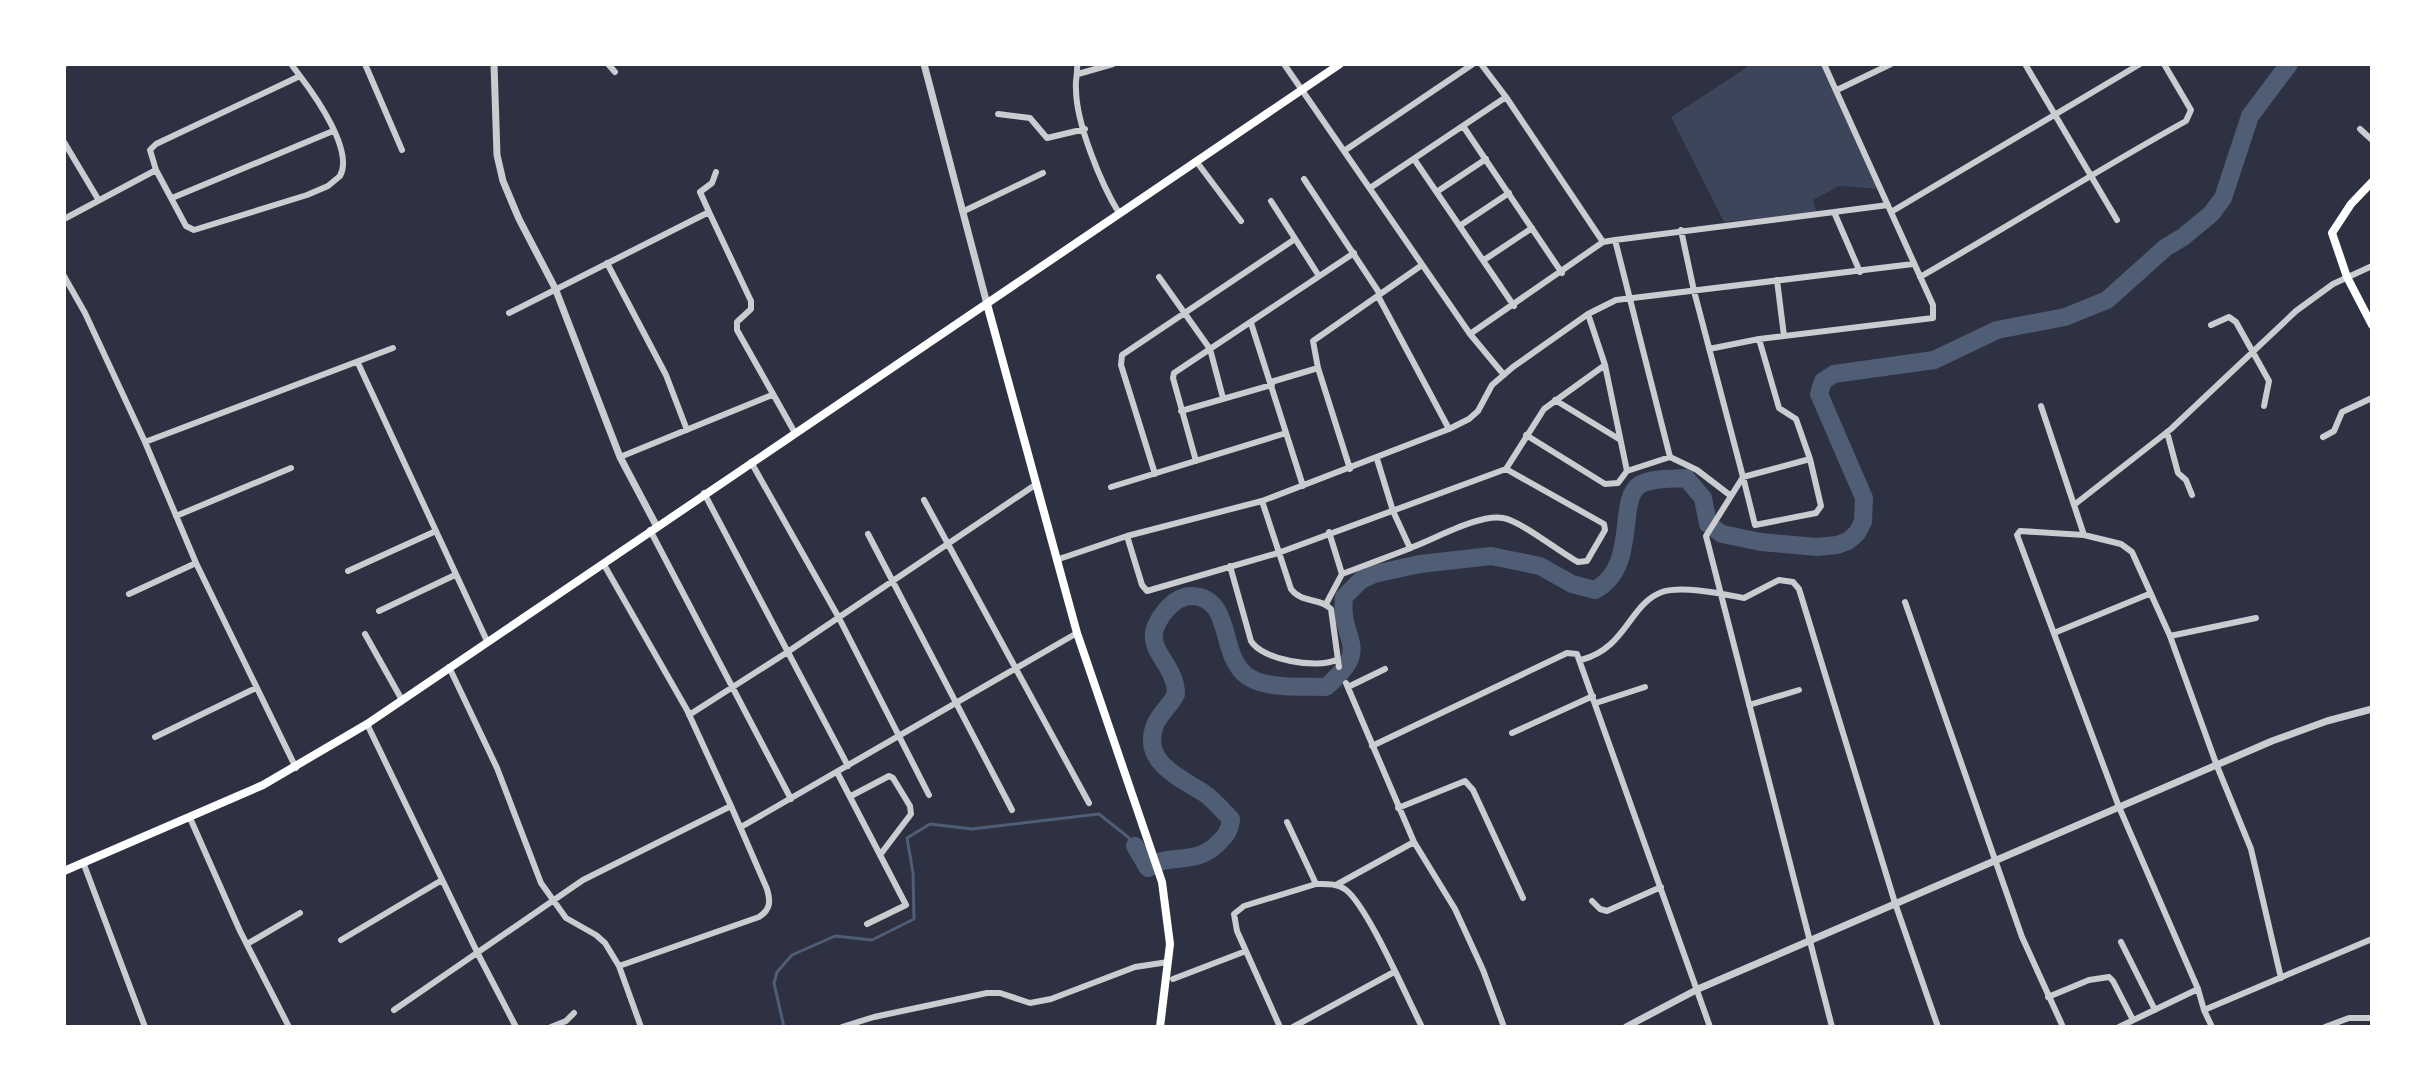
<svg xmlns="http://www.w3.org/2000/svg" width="2436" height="1091" font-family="'Playfair Display',serif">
	<rect width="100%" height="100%" fill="#2d3142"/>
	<!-- green -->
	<path fill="#3c4559" d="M1752 64H1825L1879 189 1839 186 1813 200 1817 213 1724 222 1671 117Z"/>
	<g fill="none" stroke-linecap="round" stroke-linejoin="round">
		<!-- stream -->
		<path stroke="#4f5d75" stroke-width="3" d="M784 1027 774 983 777 972 792 955 835 936 872 940 914 919 913 873 907 838 930 824 972 829 1099 814 1128 837 1135 846"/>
		<!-- river -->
		<path stroke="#4f5d75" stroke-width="18" d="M1135 846 1148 868C1169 852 1192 866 1215 846 1224 838 1230 832 1231 819 1222 810 1214 800 1204 793 1179 777 1141 762 1155 725 1159 714 1171 705 1176 694 1176 667 1151 654 1154 632 1156 624 1161 616 1166 610 1173 602 1181 596 1192 596 1234 598 1218 655 1247 676 1267 690 1303 686 1326 687 1374 646 1339 643 1344 597L1361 580 1374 574 1420 564 1491 556 1540 566 1572 584 1595 590C1640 566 1615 498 1641 484 1653 478 1672 479 1686 478L1703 498 1708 524 1722 534 1761 542 1817 547 1837 545 1848 541 1857 533 1863 522 1864 498 1819 394 1823 381 1834 374 1934 360 1997 330 2065 317 2107 300 2165 248 2183 237 2211 214 2223 198 2250 116 2289 64"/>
		<!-- minor -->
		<path stroke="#caccd0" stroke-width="6" d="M291 64 300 76
			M365 64 402 150
			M608 64 615 72
			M1077 64C1078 73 1075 80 1076 89 1076 123 1101 184 1119 213
			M1284 64 1470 334 1504 375
			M1481 64 1506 97 1603 242
			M2025 64 2117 220
			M64 65 65 64
			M1078 74 1113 64
			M1837 90 1891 64
			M998 114 1030 118 1047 138 1085 129
			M1463 126 1562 273
			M2360 129 2372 140
			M64 142 98 199
			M1344 151 1473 64
			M1414 159 1514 306
			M1196 161 1241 221
			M1304 179 1380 294
			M1370 188 1506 97
			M1438 191 1486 159
			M172 198 333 131
			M1271 201 1319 276
			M964 211 1043 173
			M709 212 700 192 712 183 716 172
			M1834 212 1888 205
			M1891 212 2140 64
			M64 219 156 170 150 150 156 144 300 76C316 97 354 151 340 176L328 186 307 195 194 230 186 226 156 170
			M1461 225 1509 193
			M1681 230 1694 291 1743 477 1706 536 1832 1027
			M1615 240 1670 457
			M1484 260 1532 228
			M607 263 666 375 687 430
			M64 276 85 313 145 442 196 563 296 768
			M1159 277 1210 349 1223 398
			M1920 277C2009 226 2096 171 2186 121L2191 110 2164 64
			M1777 280 1784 336
			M1378 296 1449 429
			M509 313 709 212 751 301V309L737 322V330L795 433
			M1588 314 1605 365 1627 471
			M1251 323 1303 486
			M2211 325 2229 317 2236 322 2269 381 2264 406
			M1470 334 1603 242 1615 240 1834 212 1860 272
			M1759 339 1779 408 1796 419 1810 459 1821 506 1816 513 1755 525 1743 477 1810 459
			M1709 349 1759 339 1933 318V305L1824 64
			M358 363 487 641
			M1271 382 1318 368
			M1555 400 1619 439
			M2041 406 2074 505
			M1181 411 1272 385
			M2167 432 2178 473 2186 480 2192 495
			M1526 435 1605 484 1618 483 1627 471 1670 457 1697 470 1731 496
			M2323 437 2334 431 2342 412 2372 398
			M145 442 393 348
			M620 457 772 395
			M1377 459 1393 511 1410 548C1433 540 1480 513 1503 518 1521 521 1559 552 1578 562L1587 561 1605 530 1604 524 1506 469
			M1196 461 1173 378 1174 373 1354 253
			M751 462 839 618 929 795
			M1350 469 1318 368 1313 341 1422 265
			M1155 474 1121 365 1122 355 1295 239
			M1111 487 1286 433
			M704 493 848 766
			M924 500 1089 803
			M1262 501 1291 589C1302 604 1320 597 1331 609L1339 667
			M176 516 291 468
			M650 530 791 799
			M1329 532 1342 574
			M868 534 1012 810
			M2084 535 2020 531 2017 535 2119 807 2198 989 2204 1010
			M1127 536 1142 585 1147 591 1278 553 1506 469 1544 409 1605 365
			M1056 560 1127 536 1262 501 1449 429 1469 419 1478 411 1492 385 1513 367 1588 314 1616 300 1913 264
			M603 563 687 710 731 806
			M1230 566 1251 641C1262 660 1317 669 1336 660
			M348 571 436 531
			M129 594 196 563
			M1905 602 2022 937 2063 1027
			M1326 604 1342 574 1411 548
			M379 611 455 575
			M2054 633 2149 594
			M365 634 402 700
			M2170 636 2256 618
			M1581 660C1627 648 1629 604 1662 592 1682 585 1723 594 1744 598L1779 580 1793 582 1799 589 1895 903 1938 1027
			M449 667 497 768 541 883 566 918 596 935 605 943 619 966 641 1027
			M1346 683 1414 842 1455 909 1483 970 1504 1027
			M1348 687 1385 669
			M1596 703 1645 687
			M1749 705 1799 690
			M689 715 786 653 1035 485
			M367 724 478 954 516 1027
			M1512 733 1593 696
			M155 737 256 688
			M1372 746 1567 653 1577 654 1710 1027
			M837 772 906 905 867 924
			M851 796 889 776 893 778 910 806 911 814 880 855
			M1398 808 1465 781 1473 790 1523 898
			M190 818 240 931 289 1027
			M1287 822 1316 884
			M741 827 1077 633
			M83 862 145 1027
			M1336 885 1414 842
			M1592 901 1600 909 1607 911 1661 887
			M341 940 442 880
			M2121 942 2155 1010
			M247 944 300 913
			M2281 978 2251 849 2217 766 2170 636 2132 552 2121 544 2084 535 2074 505 2171 429 2296 311 2333 284 2372 266
			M1173 979 1246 951
			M2048 997 2089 980 2109 977 2113 981 2133 1020
			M394 1010 583 880 731 806 767 889C771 902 770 910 759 917L619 966
			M551 1027 566 1021 574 1013
			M842 1027 874 1017 987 993H1000L1030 1003 1051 999 1135 967 1168 962
			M1280 1027 1237 931 1234 914 1244 906 1316 884C1326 884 1337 883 1346 890 1368 907 1407 998 1422 1027
			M1293 1027 1394 972
			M2119 1027 2198 989
			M2212 1027 2204 1010 2372 939
			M2325 1027 2349 1018H2372"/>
		<!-- tertiary -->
		<path stroke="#caccd0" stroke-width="7" d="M494 64 497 155 503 181 519 219 555 288 620 457 656 525
			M924 64 987 304
			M1626 1027 1698 989 2272 741 2327 721 2372 709"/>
		<!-- secondary -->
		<path stroke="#fff" stroke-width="8" d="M2372 182 2351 204 2332 233 2347 277 2372 325
			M987 304 1077 633 1162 882 1170 944 1160 1027
			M64 871 263 785 367 724 1340 64"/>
	</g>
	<!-- border -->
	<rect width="2436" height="1091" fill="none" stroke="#ffffff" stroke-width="132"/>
</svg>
